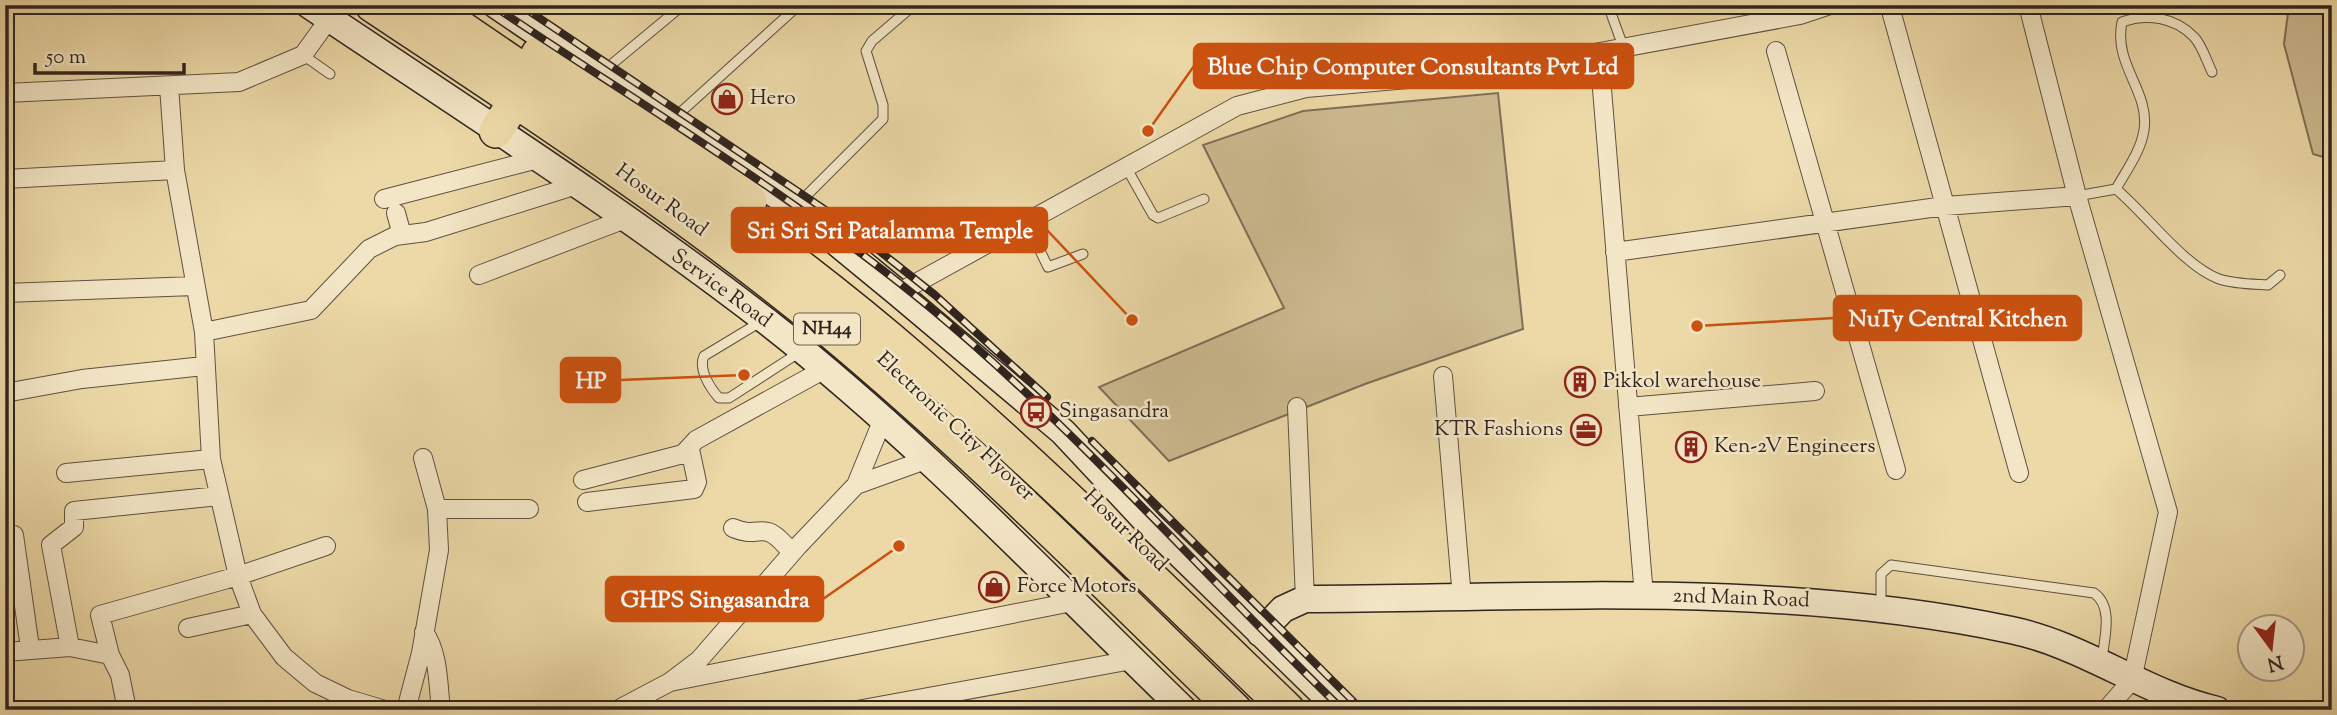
<svg xmlns="http://www.w3.org/2000/svg" width="2337" height="715" font-family="'Sorts Mill Goudy',serif">
	<rect width="100%" height="100%" fill="#ecd9a7"/>
	<filter id="stains"><feTurbulence type="fractalNoise" baseFrequency=".00286" numOctaves="4"/><feColorMatrix values="0 0 0 0 .2 0 0 0 0 .09 0 0 0 0 .02 0 0 0 .5 -.17"/></filter>
	<radialGradient id="worn" r=".72"><stop offset=".6" stop-color="#630" stop-opacity="0"/><stop offset="1" stop-color="#630" stop-opacity=".3"/></radialGradient>
	<!-- green -->
	<path fill="#ccba90" stroke="#7e6f58" stroke-width="2" d="M2289 5H2332V153L2323 157 2313 154 2284 44Z
		M1498 93 1523 329 1365 384 1169 461 1099 387 1284 308 1203 145 1303 111Z"/>
	<g fill="none" stroke-linecap="round" stroke-linejoin="round">
		<!-- lane casing -->
		<g stroke="#5f5141" stroke-width="11">
			<path id="lane" d="M1608 5 1624 49
				M303 55 330 74
				M600 74 683 5
				M671 121 799 5
				M1126 167 1153 215 1158 218 1204 199
				M2116 189C2126 171 2141 151 2144 130 2150 91 2113 65 2122 22 2146 13 2175 17 2194 37 2202 45 2207 62 2212 72
				M2077 196 2116 189C2146 214 2184 266 2219 279 2234 284 2252 284 2268 285L2280 275
				M796 206 883 119V105L866 51 872 41 914 5
				M1026 222 1048 267 1083 254
				M762 321 704 356C698 369 710 388 719 398H729L800 352
				M1881 608V574L1891 565 2094 593C2114 607 2104 639 2102 660"/>
		</g>
		<!-- street casing -->
		<g stroke="#5f5141" stroke-width="20">
			<path id="street" d="M2028 5 2077 196 2168 512 2132 680 2106 710
				M1890 7 2019 473
				M1776 51 1896 470
				M1599 53 1644 596
				M169 86 175 170 204 332 211 459 238 576 252 614 284 657 315 683 348 699 385 710
				M5 93 239 82 303 55 329 19
				M5 179 175 170
				M384 199 538 159
				M396 213 402 235
				M1615 252 1945 206 2077 196
				M479 275 625 219
				M5 293 194 286
				M898 293 1237 106 1306 88 1498 71 1800 15 1830 5
				M204 332 311 310 369 249 395 236 426 232 577 185
				M1443 376 1462 598
				M5 393 82 379 204 366
				M1297 407 1305 599
				M1628 407 1815 391
				M66 473 211 459
				M583 480 683 454 696 440 823 370
				M856 485 925 460
				M587 502 694 489 697 482 690 449
				M437 509H529
				M733 528C764 541 761 515 792 553
				M14 535 30 648
				M188 628 252 614
				M424 632C439 653 438 685 441 710
				M70 647 51 545 74 527V511L219 496
				M5 652 70 647 110 655 100 615 238 576 326 546
				M110 655 120 675 127 710
				M670 682 1072 602
				M406 710 421 653 439 550 437 509 423 458
				M617 710 670 682 699 660 798 546 856 485 883 419
				M857 710 1132 660"/>
		</g>
		<!-- secondary casing -->
		<g stroke="#30241f" stroke-width="29">
			<path id="secondary" d="M309 5C464 109 623 210 770 324 918 440 1049 579 1184 710
				M496 5 791 205 898 293 1063 432 1149 524 1340 710
				M1260 633 1283 609 1305 599C1540 598 1779 581 2011 630 2084 645 2144 693 2217 710"/>
		</g>
		<!-- highway casing -->
		<g stroke="#30241f" stroke-width="36">
			<path id="highway" d="M372 5C528 109 685 211 829 330 972 449 1102 581 1235 710
				M428 5C594 119 764 229 916 361 1044 472 1166 592 1288 710
				M538 54 689 155 750 201
				M496 131 515 101"/>
		</g>
		<!-- lane -->
		<use href="#lane" stroke="#f3e6c6" stroke-width="9"/>
		<!-- street -->
		<use href="#street" stroke="#f3e6c6" stroke-width="18"/>
		<!-- secondary -->
		<use href="#secondary" stroke="#f3e6c6" stroke-width="26"/>
		<!-- highway -->
		<use href="#highway" stroke="#ecd9a7" stroke-width="33"/>
		<!-- rail casing -->
		<g stroke="#30241f" stroke-width="8">
			<path id="rail" d="M492 5C638 103 792 194 928 306 1077 429 1204 576 1343 710
				M520 5 839 219 935 295 1047 397
				M1092 441 1362 710"/>
		</g>
		<!-- rail -->
		<use href="#rail" stroke="#f3e6c6" stroke-width="5" stroke-dasharray="16" stroke-linecap="butt"/>
	</g>
	<!-- icons -->
	<defs>
		<g id="shop-ring" transform="scale(1.575)"><circle r="9.5" fill="#f3e6c6" stroke="#8f2418" stroke-width="1.5"/><path d="M-5-2.5h2.3a2.7 3.5 0 0 1 5.4 0H5L5.5 6h-11ZM-1.5-2.5h3a1.5 2.3 0 0 0-3 0Z" fill="#8f2418"/></g>
		<g id="building-ring" transform="scale(1.575)"><circle r="9.5" fill="#f3e6c6" stroke="#8f2418" stroke-width="1.5"/><path d="M-4-6H4V6H1V3H-1V6H-4ZM-2.5-4.3h1.7v1.8h-1.7ZM.8-4.3h1.7v1.8H.8ZM-2.5-1h1.7V.8h-1.7ZM.8-1h1.7V.8H.8Z" fill="#8f2418"/></g>
		<g id="bus-ring" transform="scale(1.575)"><circle r="9.5" fill="#f3e6c6" stroke="#8f2418" stroke-width="1.5"/><path d="M-5-6H5V4H4V6H2V4H-2V6H-4V4H-5ZM-3.5-4V0h7V-4ZM-3.5 1.2v1.5H-2V1.2ZM2 1.2v1.5H3.5V1.2Z" fill="#8f2418"/></g>
		<g id="office-ring" transform="scale(1.575)"><circle r="9.5" fill="#f3e6c6" stroke="#8f2418" stroke-width="1.5"/><path d="M-6-3h4V-5.5h4V-3h4V5H-6ZM-1-4.5V-3h2v-1.5ZM-6 0V1H6V0Z" fill="#8f2418"/></g>
	</defs>
	<g fill-rule="evenodd">
		<use href="#shop-ring" x="727" y="99"/>
		<use href="#building-ring" x="1580" y="382"/>
		<use href="#bus-ring" x="1036" y="412"/>
		<use href="#office-ring" x="1586" y="430"/>
		<use href="#building-ring" x="1691" y="447"/>
		<use href="#shop-ring" x="994" y="587"/>
	</g>
	<g text-anchor="middle" dominant-baseline="central" stroke-width="5" stroke-linejoin="round" paint-order="stroke">
		<!-- shield labels -->
		<rect fill="#f3e6c6" stroke="#6a5e51" stroke-width="2" x="794" y="313.5" width="66" height="31" rx="5"/>
		<g font-size="19" font-weight="bold" fill="#30241f">
			<text x="827" y="329">NH44</text>
		</g>
		<!-- poi labels -->
		<g font-size="21" fill="#30241f" stroke="#f3e6c6" text-anchor="start">
			<text x="750" y="99">Hero</text>
			<text x="1603" y="382">Pikkol warehouse</text>
			<text x="1059" y="412">Singasandra</text>
			<text x="1563" y="430" text-anchor="end">KTR Fashions</text>
			<text x="1714" y="447">Ken-2V Engineers</text>
			<text x="1017" y="587">Force Motors</text>
		</g>
		<!-- street labels -->
		<g font-size="21" fill="#30241f" stroke="#f3e6c6">
			<text transform="translate(661 201) rotate(36)">Hosur Road</text>
			<text transform="translate(721 289) rotate(36)">Service Road</text>
			<text transform="translate(955 427) rotate(43)">Electronic City Flyover</text>
			<text transform="translate(1125 531) rotate(44)">Hosur Road</text>
			<text transform="translate(1741 599) rotate(2)">2nd Main Road</text>
		</g>
	</g>
	<!-- callouts -->
	<path fill="none" stroke="#cc510f" stroke-width="2.5" d="M1148 131L1194 66M1132 320L1047 230M1697 326L1834 318M744 375L620 380M899 546L823 599"/>
	<g fill="#cc510f" stroke="#f3e6c6" stroke-width="2.5">
		<circle cx="1148" cy="131" r="7"/>
		<circle cx="1132" cy="320" r="7"/>
		<circle cx="1697" cy="326" r="7"/>
		<circle cx="744" cy="375" r="7"/>
		<circle cx="899" cy="546" r="7"/>
	</g>
	<g fill="#cc510f" stroke="#cc510f" stroke-width="2.5">
		<rect x="1194" y="44" width="439" height="44" rx="7"/>
		<rect x="732" y="208" width="315" height="44" rx="7"/>
		<rect x="1834" y="296" width="247" height="44" rx="7"/>
		<rect x="561" y="358" width="59" height="44" rx="7"/>
		<rect x="606" y="577" width="217" height="44" rx="7"/>
	</g>
	<g font-size="23" text-anchor="middle" font-weight="bold" fill="#fff">
		<text x="1413" y="74">Blue Chip Computer Consultants Pvt Ltd</text>
		<text x="890" y="238">Sri Sri Sri Patalamma Temple</text>
		<text x="1958" y="326">NuTy Central Kitchen</text>
		<text x="591" y="388">HP</text>
		<text x="715" y="607">GHPS Singasandra</text>
	</g>
	<!-- margin -->
	<rect width="2337" height="715" fill="none" stroke="#ecd9a7" stroke-width="28"/>
	<rect x="7" y="7" width="2323" height="701" fill="none" stroke="#30241f" stroke-width="3.5"/>
	<rect x="14" y="14" width="2309" height="687" fill="none" stroke="#30241f" stroke-width="2"/>
	<!-- north arrow -->
	<g transform="translate(2271 648) rotate(165)"><circle r="33" fill="#f3e6c6" stroke="#a59883" stroke-width="2"/>
	<path d="M0-5L12 26L0 18L-12 26Z" fill="#8f2418"/>
	<text y="-10" font-size="19" font-weight="bold" text-anchor="middle" fill="#30241f">N</text>
	</g>
	<!-- scale -->
	<path d="M35 63v10h149v-10" fill="none" stroke="#30241f" stroke-width="3.5"/>
	<text x="46" y="63" font-size="21" fill="#30241f" stroke="#f3e6c6" stroke-width="5" paint-order="stroke">50 m</text>
	<rect width="100%" height="100%" filter="url(#stains)"/>
	<rect width="100%" height="100%" fill="url(#worn)"/>
</svg>
